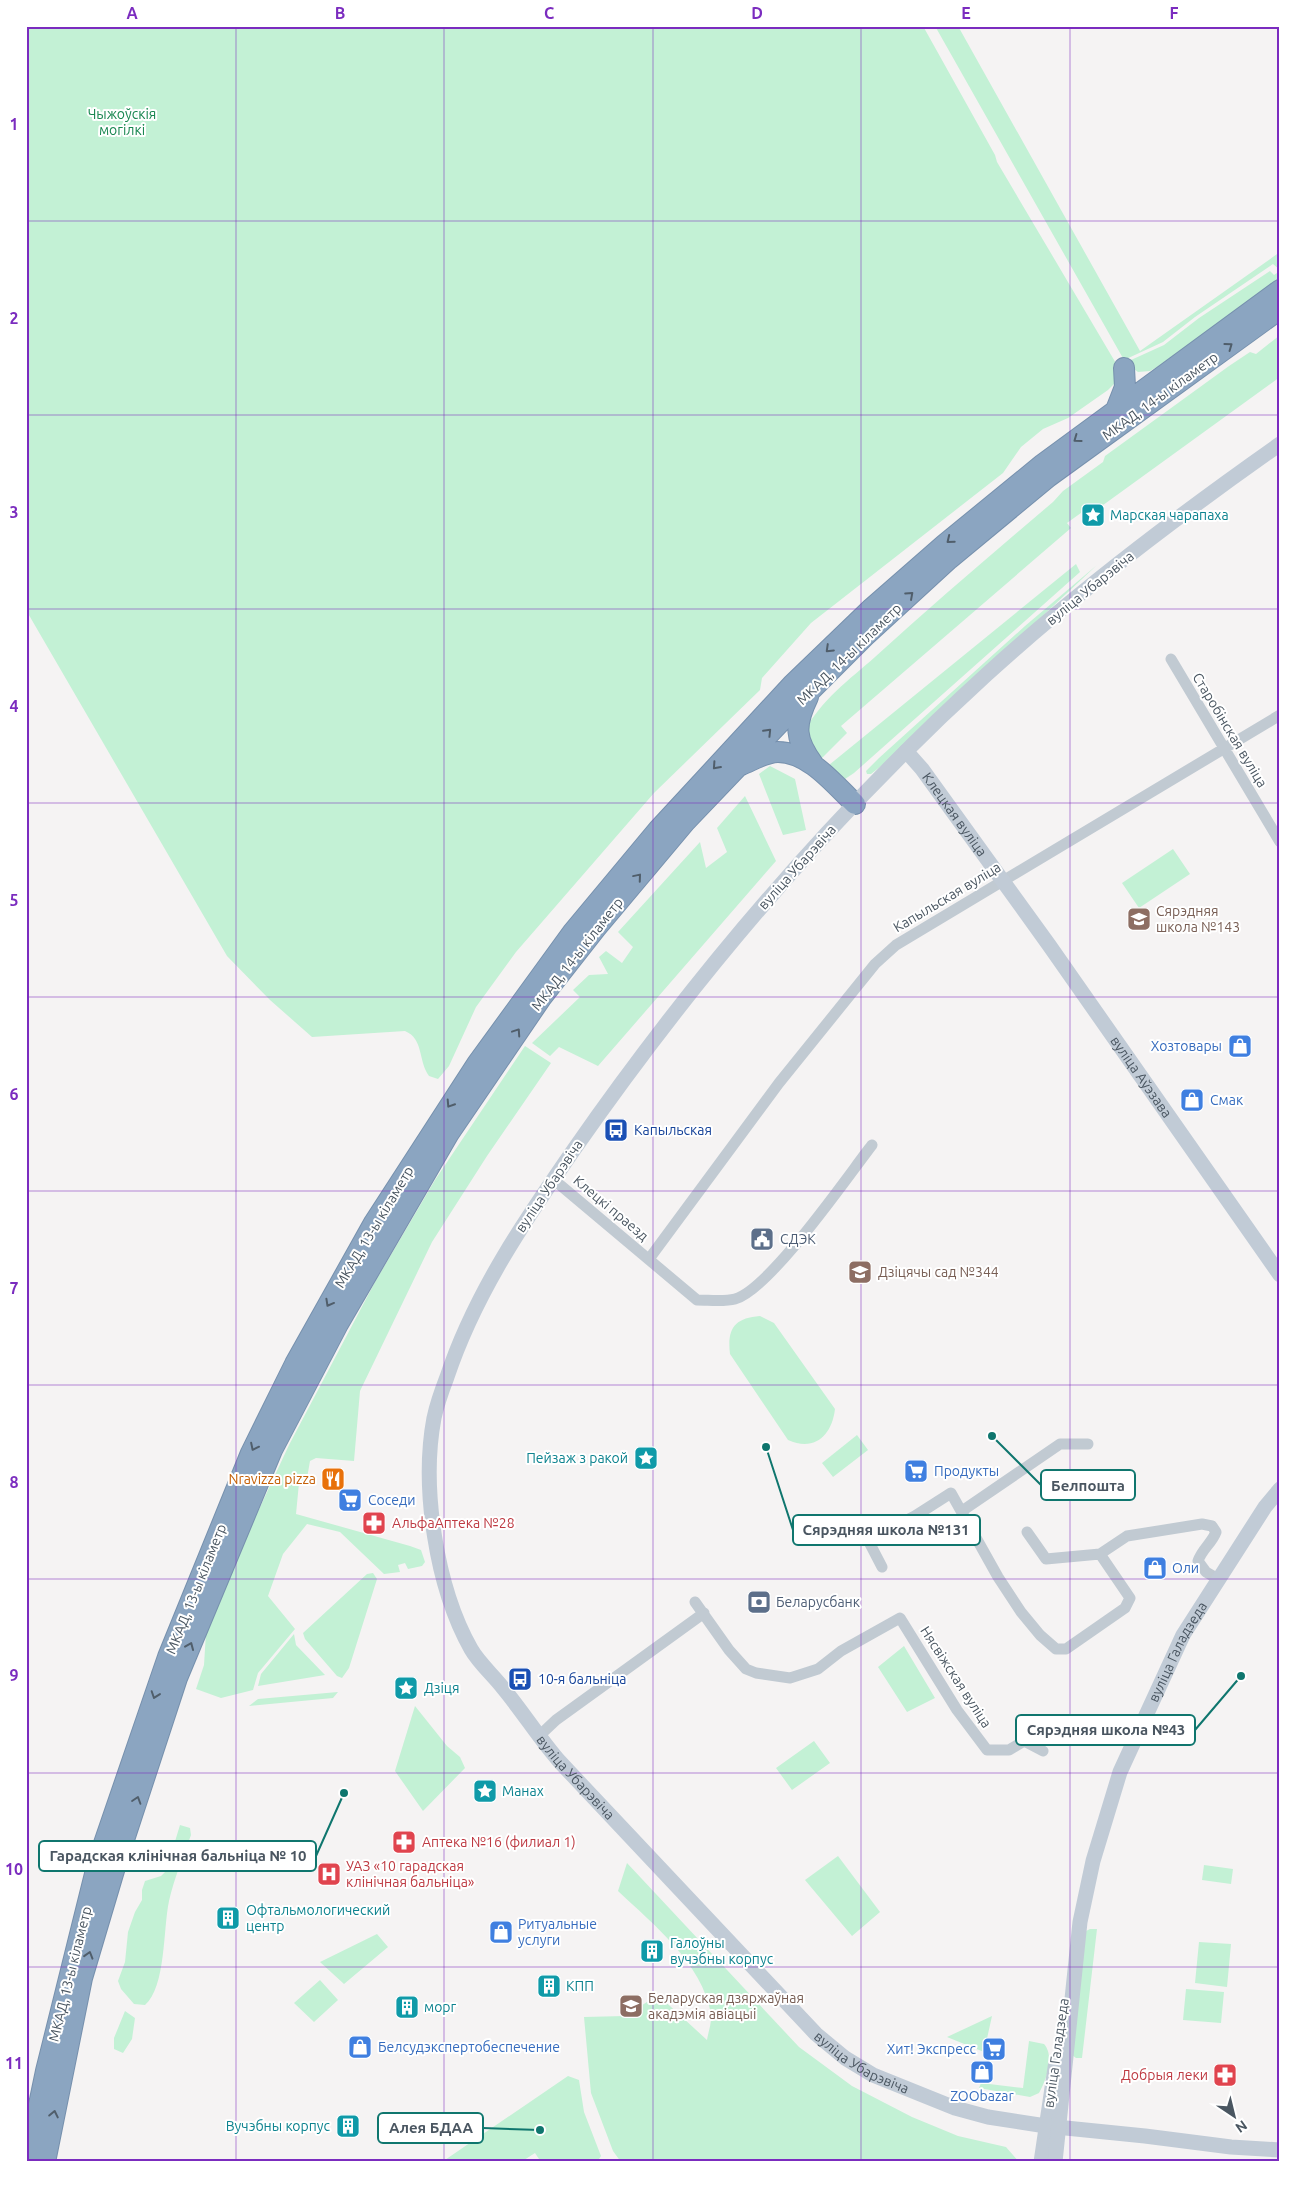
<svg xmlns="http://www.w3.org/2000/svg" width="1306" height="2188" font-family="Ubuntu,sans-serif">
	<rect width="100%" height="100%" fill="#f5f3f3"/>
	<!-- green -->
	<path fill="#c3f1d5" d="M26 26H923L995 155 997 162 1117 365 1116 382 1108 390 1068 418 1043 429 1021 447 1003 473 811 623 762 678 760 690 654 793 516 952 476 1007 449 1066 438 1079 429 1076C418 1061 424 1039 405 1031L312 1037 270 1000 227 956 26 610Z
		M935 26H958L1140 351 1280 252V270L1273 264 1195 317 1163 342 1124 360Z
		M1270 271 1274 275 1280 271V279L1157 367 1150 371 1138 372 1127 364 1131 360 1164 345 1199 318Z
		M1280 335V377L1099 508 1092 505 1067 523 1071 528 841 726 847 733 822 758 810 746 805 731C820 701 850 679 875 657 933 604 993 553 1053 502L1063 491 1103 462 1105 456 1229 366 1250 352 1256 354Z
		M1076 564 1080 572 854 773 845 779 829 765Z
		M1097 565 885 763 871 774H867L866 771 879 758 1025 626Z
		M770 766 795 779 806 830 783 835 759 774Z
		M745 796 776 861 598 1066 559 1047 550 1056 532 1043 580 997 573 990 589 975 608 974 599 957 606 951 622 963 633 947 618 932 700 842 706 868 727 852 717 828Z
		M1173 849 1190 874 1139 908 1122 883Z
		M525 1046 551 1063 487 1156 432 1242 360 1391 354 1461 316 1458 310 1461 306 1484 299 1483 296 1514 410 1546 421 1550 425 1562 422 1566 408 1569 405 1563 398 1565 400 1572 384 1574 340 1532 307 1524 283 1554 268 1596 295 1629 258 1673 253 1690 221 1698 196 1689 204 1665 206 1633 240 1550 289 1445 375 1282 435 1180Z
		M760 1316 774 1323 835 1409C832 1435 815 1452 788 1440L730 1354C727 1329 734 1318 760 1316Z
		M857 1435 868 1450 833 1477 822 1463Z
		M373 1573 377 1579 349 1668 342 1678 337 1676 305 1639 303 1633 367 1574Z
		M294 1634 296 1645 325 1675 258 1686 261 1674Z
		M904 1646 935 1698 907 1712 878 1667Z
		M338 1692 333 1698 249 1706 258 1699Z
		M415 1706 447 1746 460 1757 465 1768 423 1811 395 1771Z
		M814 1741 830 1763 792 1790 776 1768Z
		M180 1825 190 1828 191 1835C183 1857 174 1879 169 1901 163 1929 166 1987 145 2005L134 2004 121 1989 118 1981 125 1962 128 1932 135 1912 142 1900V1890L145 1881 161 1876 166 1871Z
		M838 1856 880 1912 852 1936 805 1880Z
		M627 1863 799 2047 852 2086 912 2117 958 2136 1006 2147 1019 2162H621L613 2151 591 2093 584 2017 625 2016 658 1995 707 2040C708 2033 712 2022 711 2014 702 1963 654 1925 618 1891Z
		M1204 1865 1233 1869 1231 1884 1202 1880Z
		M1090 1929H1097L1082 2058H1076L1072 2055 1084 1932Z
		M377 1934 388 1947 344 1984 320 1962Z
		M1199 1942 1231 1944 1227 1987 1195 1983Z
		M320 1980 338 2000 314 2022 294 2003Z
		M1186 1989 1224 1992 1221 2023 1183 2020Z
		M125 2011 135 2018 132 2039 123 2053 114 2049V2038Z
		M992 2016 984 2052 947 2037Z
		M1029 2041 1044 2044C1055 2056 1046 2081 1039 2093L1030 2097 979 2088 981 2083 1023 2088Z
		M568 2076 579 2080 584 2112 601 2156 597 2162H541L535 2153 521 2162H442Z"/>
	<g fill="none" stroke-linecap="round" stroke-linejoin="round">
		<!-- highway casing -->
		<g stroke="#7690ad" stroke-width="22">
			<path id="highway" d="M1116 410 1125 387 1124 368
				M808 697C794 726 795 739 813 764
				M741 765C753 760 766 752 778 752 809 752 834 784 855 804
				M27 2162 46 2071 99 1858 168 1657 251 1453 295 1364 374 1223 477 1064 573 932 658 830 792 685 872 608 944 545 1043 464 1280 290
				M45 2162 82 1978 115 1867 177 1678 272 1450 338 1324 449 1133 541 998 596 928 685 822 812 689 864 637 949 559 1048 477 1280 309"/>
		</g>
		<!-- street -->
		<path stroke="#c1cad2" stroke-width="11" d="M1171 659 1280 842
			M553 1179 697 1300C709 1300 724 1302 735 1299 770 1289 847 1177 872 1145
			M649 1259 779 1083 875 964 896 945 1280 715
			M962 1511 1060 1444H1088
			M1027 1532 1046 1559 1100 1554 1127 1536 1202 1524 1212 1526 1216 1532C1212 1543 1202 1549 1198 1561L1206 1572 1218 1579
			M882 1567 868 1540 915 1516 951 1493 998 1577 1021 1612 1040 1635 1056 1649H1066L1125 1608 1130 1598 1100 1554
			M695 1602 729 1650 746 1669 756 1673 790 1678 818 1669 841 1651 900 1618 957 1710 987 1750H1009L1024 1741 1043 1751
			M538 1737 556 1720 704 1613"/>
		<!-- secondary -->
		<g stroke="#c1cbd6" stroke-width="15">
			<path id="s1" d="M1280 444C1179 515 1078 591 986 675 831 816 695 976 575 1148 525 1220 475 1293 447 1377 442 1390 437 1404 434 1418 421 1487 436 1587 471 1649 479 1663 493 1675 503 1688 523 1712 539 1738 560 1762L816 2034 845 2058 873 2075 955 2108 988 2117 1046 2126 1145 2136 1231 2147 1280 2150"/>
			<path id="s2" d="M906 751 922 769 1049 945 1280 1275"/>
			<path d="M1041 2162 1056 2061"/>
			<path id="s3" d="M1055 2162 1080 1922 1093 1861 1120 1772 1183 1635 1265 1507 1280 1489"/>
		</g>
		<!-- highway -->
		<use href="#highway" stroke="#8ba5c1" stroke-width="20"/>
	</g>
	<!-- one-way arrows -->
	<defs><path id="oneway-chevron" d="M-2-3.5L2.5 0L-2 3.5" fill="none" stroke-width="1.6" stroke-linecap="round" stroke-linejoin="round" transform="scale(1.25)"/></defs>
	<g stroke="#505e6b">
		<use href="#oneway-chevron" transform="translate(1229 346) rotate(-36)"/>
		<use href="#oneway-chevron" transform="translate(1077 439) rotate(144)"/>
		<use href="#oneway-chevron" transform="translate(950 540) rotate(141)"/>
		<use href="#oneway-chevron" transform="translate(910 595) rotate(-42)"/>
		<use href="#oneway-chevron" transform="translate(829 649) rotate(136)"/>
		<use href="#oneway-chevron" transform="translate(768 732) rotate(-46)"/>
		<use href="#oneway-chevron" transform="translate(716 766) rotate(132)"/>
		<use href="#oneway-chevron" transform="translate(638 877) rotate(-50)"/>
		<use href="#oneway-chevron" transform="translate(517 1032) rotate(-56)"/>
		<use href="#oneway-chevron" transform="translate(450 1104) rotate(123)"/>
		<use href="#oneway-chevron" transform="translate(329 1303) rotate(119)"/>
		<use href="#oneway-chevron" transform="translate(254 1447) rotate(116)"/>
		<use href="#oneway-chevron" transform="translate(190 1646) rotate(-67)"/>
		<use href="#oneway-chevron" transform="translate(155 1695) rotate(109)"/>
		<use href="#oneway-chevron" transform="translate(137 1800) rotate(-72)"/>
		<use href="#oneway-chevron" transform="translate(89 1955) rotate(-73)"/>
		<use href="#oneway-chevron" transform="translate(54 2114) rotate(-78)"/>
	</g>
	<!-- grid -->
	<path fill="none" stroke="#7b2cbf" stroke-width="1" stroke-opacity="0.55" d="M236 26V2162M444 26V2162M653 26V2162M861 26V2162M1070 26V2162M26 221H1280M26 415H1280M26 609H1280M26 803H1280M26 997H1280M26 1191H1280M26 1385H1280M26 1579H1280M26 1773H1280M26 1967H1280"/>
	<!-- icons -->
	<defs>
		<g id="sight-square" transform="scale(1.25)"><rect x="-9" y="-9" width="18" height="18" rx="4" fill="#0f9aa8" stroke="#fff"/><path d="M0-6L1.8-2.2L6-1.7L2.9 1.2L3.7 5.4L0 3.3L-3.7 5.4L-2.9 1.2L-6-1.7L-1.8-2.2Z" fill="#fff"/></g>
		<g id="school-square" transform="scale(1.25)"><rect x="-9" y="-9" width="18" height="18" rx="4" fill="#8d6e63" stroke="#fff"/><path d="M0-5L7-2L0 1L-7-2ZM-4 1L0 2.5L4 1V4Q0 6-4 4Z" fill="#fff"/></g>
		<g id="shop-square" transform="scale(1.25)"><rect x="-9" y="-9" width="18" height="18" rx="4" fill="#3f7fe0" stroke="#fff"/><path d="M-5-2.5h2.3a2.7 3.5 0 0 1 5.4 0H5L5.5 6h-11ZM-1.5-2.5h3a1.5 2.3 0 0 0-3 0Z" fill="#fff"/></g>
		<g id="bus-square" transform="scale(1.25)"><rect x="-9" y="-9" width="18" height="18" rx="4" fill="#1a4fb4" stroke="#fff"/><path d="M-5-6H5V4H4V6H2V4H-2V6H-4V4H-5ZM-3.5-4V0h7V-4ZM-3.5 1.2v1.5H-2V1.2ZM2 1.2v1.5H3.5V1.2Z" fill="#fff"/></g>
		<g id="civic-square" transform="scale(1.25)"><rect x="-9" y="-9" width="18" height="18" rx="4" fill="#5c6f8a" stroke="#fff"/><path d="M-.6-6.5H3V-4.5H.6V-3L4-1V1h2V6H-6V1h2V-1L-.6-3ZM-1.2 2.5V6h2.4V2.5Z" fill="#fff"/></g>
		<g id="supermarket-square" transform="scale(1.25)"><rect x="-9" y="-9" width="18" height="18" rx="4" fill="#3f7fe0" stroke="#fff"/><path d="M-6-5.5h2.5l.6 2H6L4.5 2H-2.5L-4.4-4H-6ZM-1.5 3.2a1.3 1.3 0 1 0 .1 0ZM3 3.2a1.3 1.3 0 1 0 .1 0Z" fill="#fff"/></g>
		<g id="restaurant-square" transform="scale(1.25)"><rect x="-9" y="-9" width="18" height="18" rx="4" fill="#e8710a" stroke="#fff"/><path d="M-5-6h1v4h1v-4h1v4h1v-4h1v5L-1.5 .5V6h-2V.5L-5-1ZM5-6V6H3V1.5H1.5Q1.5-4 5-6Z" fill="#fff"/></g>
		<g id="pharmacy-square" transform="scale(1.25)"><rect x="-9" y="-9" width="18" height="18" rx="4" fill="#e0444e" stroke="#fff"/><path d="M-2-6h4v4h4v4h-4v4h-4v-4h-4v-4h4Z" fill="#fff"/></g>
		<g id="bank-square" transform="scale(1.25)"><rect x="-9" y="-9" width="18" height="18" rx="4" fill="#5c6f8a" stroke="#fff"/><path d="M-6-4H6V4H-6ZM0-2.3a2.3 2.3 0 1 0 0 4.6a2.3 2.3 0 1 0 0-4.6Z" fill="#fff"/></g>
		<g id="hospital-square" transform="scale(1.25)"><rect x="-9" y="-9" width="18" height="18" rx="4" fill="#e0444e" stroke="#fff"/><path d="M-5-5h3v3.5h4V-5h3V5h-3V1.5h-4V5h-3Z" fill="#fff"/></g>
		<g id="building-square" transform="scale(1.25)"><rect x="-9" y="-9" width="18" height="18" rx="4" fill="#0f9aa8" stroke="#fff"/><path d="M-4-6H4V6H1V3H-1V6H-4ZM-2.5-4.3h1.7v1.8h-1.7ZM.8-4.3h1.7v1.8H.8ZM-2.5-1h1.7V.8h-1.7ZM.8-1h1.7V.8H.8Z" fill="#fff"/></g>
		<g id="university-square" transform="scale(1.25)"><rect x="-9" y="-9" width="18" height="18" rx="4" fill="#8d6e63" stroke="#fff"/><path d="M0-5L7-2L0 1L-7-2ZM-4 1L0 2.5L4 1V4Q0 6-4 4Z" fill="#fff"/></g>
	</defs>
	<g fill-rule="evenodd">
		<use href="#sight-square" x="1093" y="515"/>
		<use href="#school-square" x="1139" y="919"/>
		<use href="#shop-square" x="1240" y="1046"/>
		<use href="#shop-square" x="1192" y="1100"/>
		<use href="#bus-square" x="616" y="1130"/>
		<use href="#civic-square" x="762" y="1239"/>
		<use href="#school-square" x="860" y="1272"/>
		<use href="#sight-square" x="646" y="1458"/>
		<use href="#supermarket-square" x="916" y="1471"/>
		<use href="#restaurant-square" x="333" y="1479"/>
		<use href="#supermarket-square" x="350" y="1500"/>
		<use href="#pharmacy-square" x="374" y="1523"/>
		<use href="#shop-square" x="1155" y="1568"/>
		<use href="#bank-square" x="759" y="1602"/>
		<use href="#bus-square" x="520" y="1679"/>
		<use href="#sight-square" x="406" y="1688"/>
		<use href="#sight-square" x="485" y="1791"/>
		<use href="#pharmacy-square" x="404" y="1842"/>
		<use href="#hospital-square" x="329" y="1874"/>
		<use href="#building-square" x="228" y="1918"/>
		<use href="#shop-square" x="501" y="1932"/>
		<use href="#building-square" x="652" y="1951"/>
		<use href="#building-square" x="549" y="1986"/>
		<use href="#university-square" x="631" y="2006"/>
		<use href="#building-square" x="407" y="2007"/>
		<use href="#shop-square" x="360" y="2047"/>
		<use href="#supermarket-square" x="994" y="2049"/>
		<use href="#shop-square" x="982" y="2072"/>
		<use href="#pharmacy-square" x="1225" y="2075"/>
		<use href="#building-square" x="348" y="2126"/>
	</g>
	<g text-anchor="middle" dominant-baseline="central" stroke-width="4" stroke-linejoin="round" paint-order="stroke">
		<!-- park labels -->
		<g font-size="14" fill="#17864f" stroke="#fff">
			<text x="122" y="114">Чыжоўскія<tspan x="122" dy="16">могілкі</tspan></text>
		</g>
		<!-- street labels -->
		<g font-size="14" fill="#4a5661" stroke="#fff">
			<text transform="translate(1160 396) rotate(-36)">МКАД, 14-ы кіламетр</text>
			<text transform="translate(1090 588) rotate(-39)">вуліца Убарэвіча</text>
			<text transform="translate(849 654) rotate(-44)">МКАД, 14-ы кіламетр</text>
			<text transform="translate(1230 730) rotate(59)">Старобінская вуліца</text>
			<text stroke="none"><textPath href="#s2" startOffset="80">Клецкая вуліца</textPath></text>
			<text transform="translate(797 867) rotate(-48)">вуліца Убарэвіча</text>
			<text transform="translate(947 897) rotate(-31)">Капыльская вуліца</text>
			<text transform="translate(577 954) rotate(-52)">МКАД, 14-ы кіламетр</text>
			<text stroke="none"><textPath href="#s2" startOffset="402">вуліца Аўэзава</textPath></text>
			<text transform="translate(549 1186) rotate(-56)">вуліца Убарэвіча</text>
			<text transform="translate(611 1208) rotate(40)">Клецкі праезд</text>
			<text transform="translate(374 1227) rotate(-59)">МКАД, 13-ы кіламетр</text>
			<text transform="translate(196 1589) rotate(-68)">МКАД, 13-ы кіламетр</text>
			<text stroke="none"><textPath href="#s3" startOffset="530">вуліца Галадзеда</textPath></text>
			<text transform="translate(956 1677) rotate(57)">Нясвіжская вуліца</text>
			<text stroke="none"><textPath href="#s1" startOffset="1712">вуліца Убарэвіча</textPath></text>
			<text transform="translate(70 1974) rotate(-76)">МКАД, 13-ы кіламетр</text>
			<text transform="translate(1056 2053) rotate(-82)">вуліца Галадзеда</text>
			<text stroke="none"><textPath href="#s1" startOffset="2118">вуліца Убарэвіча</textPath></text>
		</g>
		<!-- culture labels -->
		<g font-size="14" fill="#0d838f" stroke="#fff" text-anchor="start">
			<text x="1110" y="515">Марская чарапаха</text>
			<text x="628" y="1458" text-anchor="end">Пейзаж з ракой</text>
			<text x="424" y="1688">Дзіця</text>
			<text x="502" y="1791">Манах</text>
			<text x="246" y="1910">Офтальмологический<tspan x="246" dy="16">центр</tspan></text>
			<text x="670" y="1943">Галоўны<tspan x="670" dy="16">вучэбны корпус</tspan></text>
			<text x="566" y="1986">КПП</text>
			<text x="424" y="2007">морг</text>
			<text x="330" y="2126" text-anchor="end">Вучэбны корпус</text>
		</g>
		<!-- education labels -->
		<g font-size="14" fill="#785e54" stroke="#fff" text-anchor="start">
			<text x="1156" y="911">Сярэдняя<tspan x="1156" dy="16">школа №143</tspan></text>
			<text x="878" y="1272">Дзіцячы сад №344</text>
			<text x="648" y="1998">Беларуская дзяржаўная<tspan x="648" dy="16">акадэмія авіацыі</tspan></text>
		</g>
		<!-- shop labels -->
		<g font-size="14" fill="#366cbe" stroke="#fff" text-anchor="start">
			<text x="1222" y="1046" text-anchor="end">Хозтовары</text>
			<text x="1210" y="1100">Смак</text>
			<text x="934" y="1471">Продукты</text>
			<text x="368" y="1500">Соседи</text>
			<text x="1172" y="1568">Оли</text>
			<text x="518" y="1924">Ритуальные<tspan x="518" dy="16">услуги</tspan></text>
			<text x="378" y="2047">Белсудэкспертобеспечение</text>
			<text x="976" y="2049" text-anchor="end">Хит! Экспресс</text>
			<text x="982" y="2096" text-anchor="middle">ZOObazar</text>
		</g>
		<!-- transit labels -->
		<g font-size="14" fill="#164399" stroke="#fff" text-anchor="start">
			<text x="634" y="1130">Капыльская</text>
			<text x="538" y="1679">10-я бальніца</text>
		</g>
		<!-- service labels -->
		<g font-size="14" fill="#4e5e75" stroke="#fff" text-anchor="start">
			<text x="780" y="1239">СДЭК</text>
			<text x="776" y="1602">Беларусбанк</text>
		</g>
		<!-- food labels -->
		<g font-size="14" fill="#c56008" stroke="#fff" text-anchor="end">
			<text x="316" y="1479">Nravizza pizza</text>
		</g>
		<!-- health labels -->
		<g font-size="14" fill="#be3a42" stroke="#fff" text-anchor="start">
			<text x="392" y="1523">АльфаАптека №28</text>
			<text x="422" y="1842">Аптека №16 (филиал 1)</text>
			<text x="346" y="1866">УАЗ «10 гарадская<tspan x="346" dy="16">клінічная бальніца»</tspan></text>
			<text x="1208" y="2075" text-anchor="end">Добрыя леки</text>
		</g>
	</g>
	<!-- callouts -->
	<path fill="none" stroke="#0f766e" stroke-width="2" d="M992 1436L1041 1485M766 1447L793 1530M1241 1676L1195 1730M344 1793L316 1856M540 2130L483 2128"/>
	<g fill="#0f766e" stroke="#fff" stroke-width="2">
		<circle cx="992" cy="1436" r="5"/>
		<circle cx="766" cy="1447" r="5"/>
		<circle cx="1241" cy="1676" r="5"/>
		<circle cx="344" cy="1793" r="5"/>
		<circle cx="540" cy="2130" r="5"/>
	</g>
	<g fill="#fff" stroke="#0f766e" stroke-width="2">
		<rect x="1041" y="1470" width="94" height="30" rx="5"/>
		<rect x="793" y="1515" width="187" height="30" rx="5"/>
		<rect x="1016" y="1715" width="179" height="30" rx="5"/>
		<rect x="39" y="1841" width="277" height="30" rx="5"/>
		<rect x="378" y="2113" width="105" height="30" rx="5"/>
	</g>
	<g font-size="15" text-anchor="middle" font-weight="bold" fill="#4a5661">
		<text x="1088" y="1491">Белпошта</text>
		<text x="886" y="1535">Сярэдняя школа №131</text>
		<text x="1106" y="1735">Сярэдняя школа №43</text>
		<text x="178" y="1861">Гарадская клінічная бальніца № 10</text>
		<text x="431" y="2133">Алея БДАА</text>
	</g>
	<!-- border -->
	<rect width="1306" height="2188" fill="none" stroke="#ffffff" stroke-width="55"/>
	<!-- north arrow -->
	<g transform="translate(1234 2116) rotate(145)" stroke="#ffffff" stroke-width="4" paint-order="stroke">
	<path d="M0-4L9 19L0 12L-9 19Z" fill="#4a5661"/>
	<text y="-8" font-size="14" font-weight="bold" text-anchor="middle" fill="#4a5661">N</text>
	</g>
	<rect x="28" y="28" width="1250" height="2132" fill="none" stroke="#7b2cbf" stroke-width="2"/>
	<g font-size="16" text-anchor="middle" font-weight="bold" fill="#7b2cbf">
		<text x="132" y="19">A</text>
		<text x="340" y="19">B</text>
		<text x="549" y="19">C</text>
		<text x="757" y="19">D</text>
		<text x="966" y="19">E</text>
		<text x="1174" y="19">F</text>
		<text x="14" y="130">1</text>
		<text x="14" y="324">2</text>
		<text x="14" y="518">3</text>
		<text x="14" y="712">4</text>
		<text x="14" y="906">5</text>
		<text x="14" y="1100">6</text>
		<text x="14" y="1294">7</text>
		<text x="14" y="1488">8</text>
		<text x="14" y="1681">9</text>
		<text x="14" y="1875">10</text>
		<text x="14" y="2069">11</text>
	</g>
</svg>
